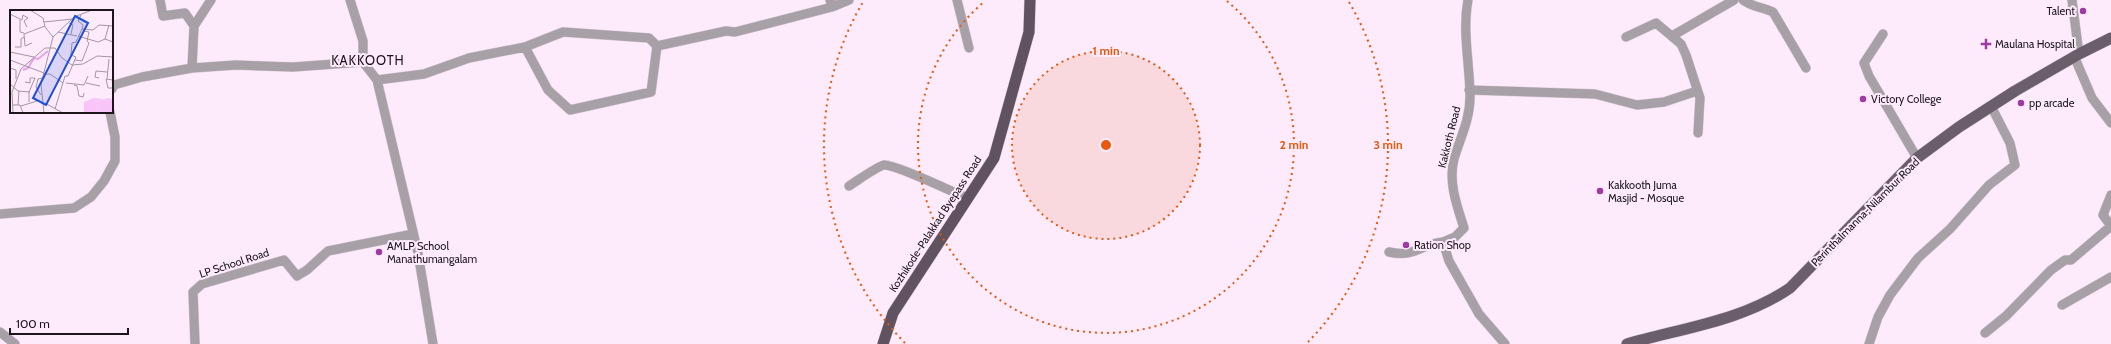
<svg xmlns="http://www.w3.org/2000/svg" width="2111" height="344" font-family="Cabin,sans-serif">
	<rect width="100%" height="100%" fill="#fdebfc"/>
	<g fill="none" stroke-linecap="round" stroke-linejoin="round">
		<!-- minor casing -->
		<g stroke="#d9c9d8" stroke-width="10">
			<path id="minor" d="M160 0 163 16 185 13 194 26 192 68 236 65 293 67 363 62 377 80 424 74 469 58 525 47 548 90 570 110 651 92 657 46 726 31 735 32 832 7 830 0
				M350 0 363 41V62
				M957 0 969 48
				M1468 0C1462 32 1470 65 1470 97 1470 120 1460 138 1454 159 1448 182 1457 206 1464 228L1455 237 1443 242 1449 261 1479 314 1505 344
				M1743 0C1752 7 1762 7 1773 12L1806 68
				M2072 0 2079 54
				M832 7 849 0
				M194 26 211 0
				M1883 34 1864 63 1869 76 1917 158
				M1672 36 1734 0
				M1626 37 1656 23 1681 44 1686 55 1700 98 1698 133
				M525 47 563 32 649 38 657 46
				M2074 56 2092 98 2111 123
				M377 80 418 253 433 344
				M112 89 114 85 142 77 192 68
				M1469 90 1595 94 1637 105 1664 102 1697 91
				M849 186C857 181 876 167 884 165 895 164 953 192 967 198
				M2111 195 2103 215 2111 226
				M0 214 74 208 91 197 104 181 115 161V137L110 112
				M1389 252C1416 258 1420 244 1443 242
				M2062 305 2111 277
				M0 332 15 344
				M1985 333 2006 316 2051 270 2065 260H2071L2111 226
				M195 344 193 292 202 284 284 260 297 276 307 270 328 251 413 234
				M1869 344 1878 317 1890 295 1918 258 1950 229 1989 185 2015 165 2010 143 1991 106"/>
		</g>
		<!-- primary casing -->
		<g stroke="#d9c9d8" stroke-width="12">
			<path id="primary" d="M1627 344C1682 328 1742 321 1790 288L1917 158 1959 127 2015 91 2079 54 2111 38"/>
		</g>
		<!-- trunk casing -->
		<g stroke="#d9c9d8" stroke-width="12">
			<path id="trunk" d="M883 344 893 313 994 158 1029 32 1030 0"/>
		</g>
		<!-- minor -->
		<use href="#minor" stroke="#a8a0a7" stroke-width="9"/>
		<!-- primary -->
		<use href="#primary" stroke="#6a5e6a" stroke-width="11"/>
		<!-- trunk -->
		<use href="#trunk" stroke="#60525f" stroke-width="11"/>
	</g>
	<!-- distance rings -->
	<circle cx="1106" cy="145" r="94" fill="#e8590c" fill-opacity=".12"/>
	<g fill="none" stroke="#e8590c" stroke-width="2" stroke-dasharray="2 4">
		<circle cx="1106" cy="145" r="94"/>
		<path d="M1227 1A188 188 0 1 1 985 1"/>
		<path d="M905 343A282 282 0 0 1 863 2M1349 2A282 282 0 0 1 1307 343"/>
	</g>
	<!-- markers -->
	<g fill="#9e3ba2" stroke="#fdebfc" stroke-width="1.5">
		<circle cx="2083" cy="11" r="4"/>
		<path d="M1984 38h4v4h4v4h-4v4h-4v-4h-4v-4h4z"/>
		<circle cx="1863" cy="99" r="4"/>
		<circle cx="2021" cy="103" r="4"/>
		<circle cx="1600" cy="191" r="4"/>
		<circle cx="1406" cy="245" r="4"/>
		<circle cx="379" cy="252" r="4"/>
	</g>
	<g text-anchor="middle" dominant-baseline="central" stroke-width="4" stroke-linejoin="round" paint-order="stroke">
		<!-- poi labels -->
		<g font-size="11" fill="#1c161c" stroke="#fdebfc" text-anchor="start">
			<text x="2075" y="11" text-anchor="end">Talent</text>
			<text x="1995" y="44">Maulana Hospital</text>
			<text x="1871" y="99">Victory College</text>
			<text x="2029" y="103">pp arcade</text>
			<text x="1608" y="185">Kakkooth Juma<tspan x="1608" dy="13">Masjid - Mosque</tspan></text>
			<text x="1414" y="245">Ration Shop</text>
			<text x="387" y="246">AMLP School<tspan x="387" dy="13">Manathumangalam</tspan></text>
		</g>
		<!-- street labels -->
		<g font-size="11" fill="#1c161c" stroke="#fdebfc">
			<text transform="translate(1449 137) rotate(-76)">Kakkoth Road</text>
			<text transform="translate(1865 212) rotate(-45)">Perinthalmanna-Nilambur Road</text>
			<text transform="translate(935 224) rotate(-57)">Kozhikode-Palakkad Byepass Road</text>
			<text transform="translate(234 263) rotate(-18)">LP School Road</text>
		</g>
		<!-- quarter labels -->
		<g font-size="13" letter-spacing="1" fill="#1c161c" stroke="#fdebfc">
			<text x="368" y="60">KAKKOOTH</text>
		</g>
	</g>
	<!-- overview -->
	<g transform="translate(10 10)">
		<rect width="103" height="103" fill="#fdebfc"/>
		<path d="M98 88 103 89V103H91L83 93Z" fill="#f9c5f9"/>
		<path d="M84 88 94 89 83 93 91 103H74V92Z" fill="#f9c5f9"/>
		<path fill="none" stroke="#e7a2e8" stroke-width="2" d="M13 60 18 58 24 48 28 49 38 41"/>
		<path fill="none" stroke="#a396a2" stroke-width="1" d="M20 0 33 8 35 17 43 27 31 74 34 103M0 4 12 10M71 5 68 11 73 15 72 19M10 10V22L14 23M12 10 13 5 18 8 14 11 17 17M34 12 62 9M59 13 63 15 61 24M99 15 95 29 103 32M48 22 67 26M68 26 88 32 95 29M43 27 64 7 82 0M22 33 15 36 14 24 35 16M5 37H11V29L14 27M0 42 24 47M0 50 34 63M65 50 72 51 79 33 77 31 79 22 74 21M0 58 6 60V69M33 64H40L53 73M89 68 85 67 86 61 97 62M97 69 99 49M103 70 96 69 98 78H103M15 72 20 73V68H25L19 82V92M56 73 74 75 78 66M76 73 90 76M0 74 8 81 20 82M64 75 67 76 69 86 73 87 74 83M31 85 26 77 28 69 33 68M35 93 53 103M3 95H10L13 103M8 95 9 81M11 96 27 91M45 99 55 66H58L66 47 61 45 62 33 66 32 72 19 83 20 89 15 103 16M3 103 2 82 11 59 35 38H45L52 48 62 55 73 54 87 46 103 47"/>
		<path fill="#1d4ed8" fill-opacity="0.15" stroke="#1d4ed8" stroke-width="2" d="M65 6 78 13 36 95 23 88Z"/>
		<rect width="103" height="103" fill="none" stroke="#1c161c" stroke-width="2"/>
	</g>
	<circle cx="1106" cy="145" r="6" fill="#e8590c" stroke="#fdebfc" stroke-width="2"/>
	<g font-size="12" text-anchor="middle" font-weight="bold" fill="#e8590c" stroke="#fdebfc" stroke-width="4" stroke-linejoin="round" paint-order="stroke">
		<text x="1106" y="55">1 min</text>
		<text x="1294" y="149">2 min</text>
		<text x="1388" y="149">3 min</text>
	</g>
	<!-- scale -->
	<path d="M10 328v6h118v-6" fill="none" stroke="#1c161c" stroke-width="2"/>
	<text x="16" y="328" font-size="12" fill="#1c161c" stroke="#fdebfc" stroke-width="3" paint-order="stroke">100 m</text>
</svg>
